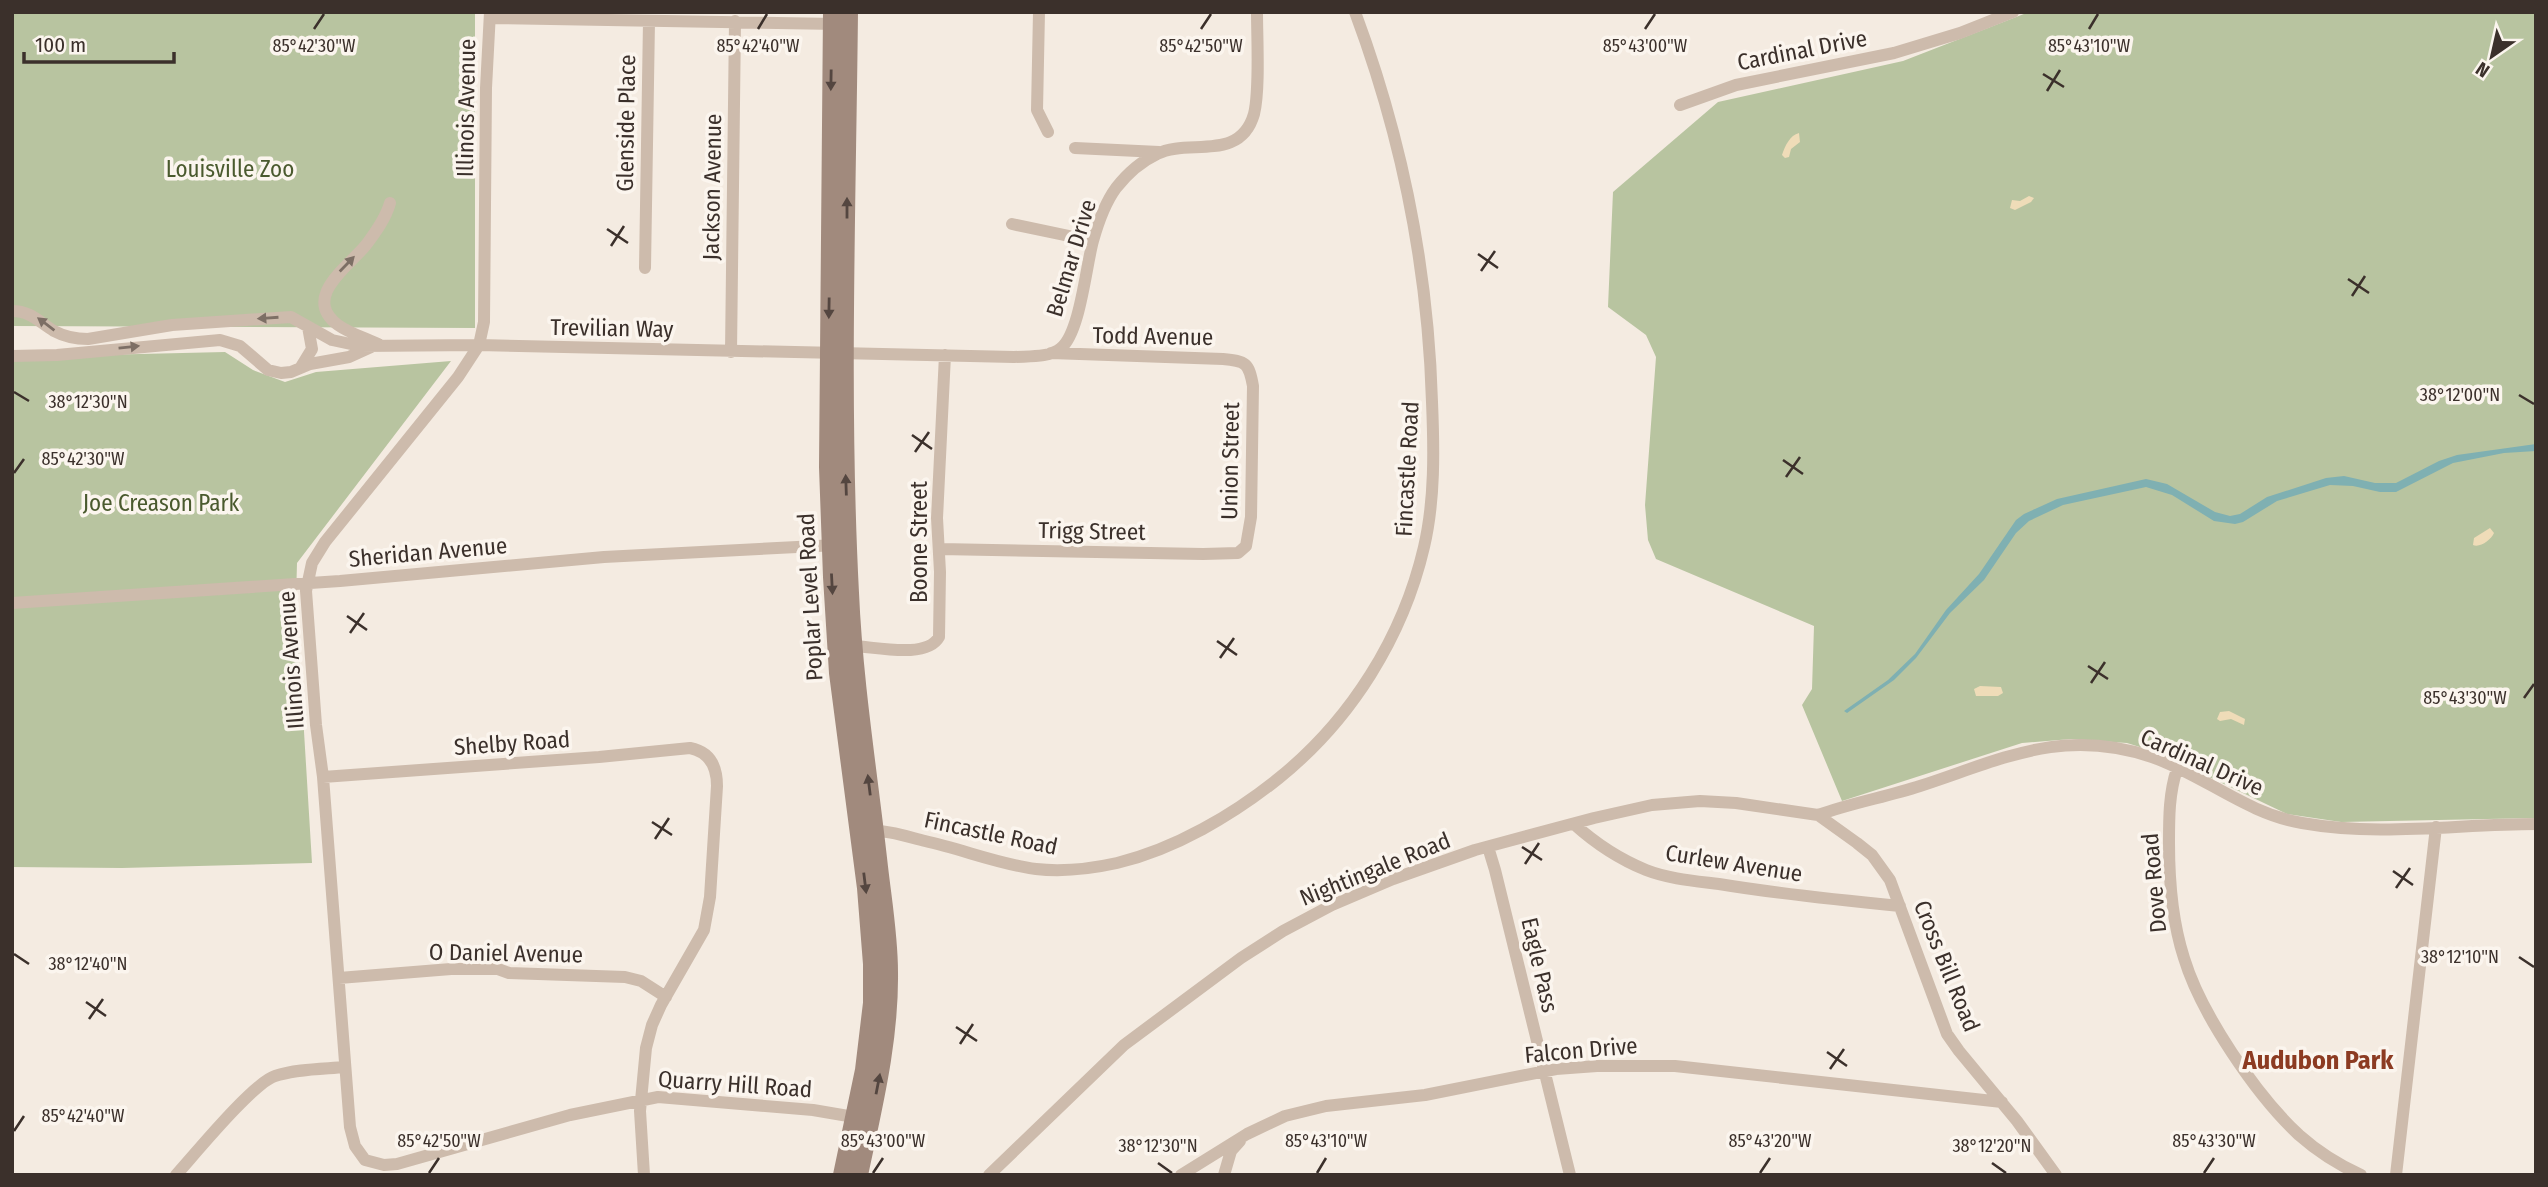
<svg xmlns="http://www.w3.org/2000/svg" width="2548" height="1187" font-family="'Fira Sans Condensed',sans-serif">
	<rect width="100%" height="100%" fill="#f4ebe1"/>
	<!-- green -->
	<path fill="#b8c4a0" d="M12 12H475V328L12 326Z
		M2029 12H2536V818L2341 822 2287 814 2159 753 2127 743 2071 739 2022 743 1842 801 1802 705 1812 689 1814 626 1656 559 1648 540 1645 505 1656 357 1646 335 1608 307 1613 192 1718 102 1903 61Z
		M225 352 253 370 285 382 316 372 451 361 297 563 296 600 312 863 122 868 12 867V357Z"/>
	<!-- sand -->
	<path fill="#efdcb8" d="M1799 133 1800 142 1791 149 1789 157 1785 158 1782 155C1785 146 1790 135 1799 133Z
		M2029 196 2034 198 2031 202 2015 210 2010 208 2012 200 2020 201Z
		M2490 528 2494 533C2491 540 2480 548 2473 545L2474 538Z
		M1980 686 2001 687 2003 693 1998 696H1976L1974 689Z
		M2229 711 2245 719 2244 725 2231 719 2220 721 2217 719 2220 712Z"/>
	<!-- water -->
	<path fill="#7fb0b2" d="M2536 444V451L2504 453 2453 463 2396 492H2380L2353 486 2330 485 2277 501 2243 522 2235 524 2214 521 2172 495 2146 487 2063 505 2029 521 2016 533 1984 580 1950 613 1916 658 1894 680 1847 713 1844 711 1888 680 1915 654 1946 610 1979 574 2016 520 2024 514 2057 499 2146 479 2167 484 2215 512 2230 516 2240 514 2267 497 2326 478 2344 476 2375 483H2396L2439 461 2457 455Z"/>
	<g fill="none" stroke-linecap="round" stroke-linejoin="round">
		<!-- minor -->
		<path stroke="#cdbbac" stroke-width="12" d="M490 12 486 88 484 322 479 345 458 377 325 542 312 563 306 591 316 725 323 777 350 1127 355 1146 365 1160 384 1165 397 1164 570 1115 658 1097 813 1110 860 1118
			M1039 12 1037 110 1048 132
			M490 18 838 24
			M1680 105 1736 85 1894 53 1960 33 2013 12
			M1075 148 1159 152
			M1012 224 1093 241
			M645 268 649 21
			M12 311C31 311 39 322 54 331 65 337 76 339 88 339L172 325 291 317 332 340 360 346 479 345 1014 357C1029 356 1049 358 1061 348 1080 333 1086 266 1093 241 1098 223 1105 203 1116 188 1127 174 1142 161 1157 154 1188 138 1240 163 1254 114 1260 90 1257 39 1257 12
			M378 344C365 338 349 333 338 325 301 297 349 266 366 245 375 233 386 218 390 203
			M731 352 735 21
			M12 356 57 355 220 340 240 346 268 370 281 373 291 372 310 364 349 357 371 347
			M301 367 312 349 308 327
			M940 549 1203 554 1238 553 1246 546 1251 517 1253 386C1249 363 1246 361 1223 359L1051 353
			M12 603 340 581 604 557 837 545
			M854 646C876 647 927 659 939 637L940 572 937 518 945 355
			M2177 769C2169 793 2169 817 2169 843 2169 882 2172 921 2184 958 2201 1014 2256 1095 2299 1135 2317 1151 2339 1165 2361 1175
			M323 777 599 757 690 748C710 752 717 767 717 786L710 897 704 930 661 1005 652 1025 646 1048 640 1111 644 1175
			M1818 815C1851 803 1886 797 1920 786 2003 759 2062 727 2152 757 2204 775 2247 814 2302 823 2380 837 2458 824 2536 824
			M1574 824C1595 843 1619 859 1646 870 1669 879 1695 881 1719 884 1779 894 1839 900 1900 906
			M869 832C886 829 908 837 925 841 962 849 998 864 1036 869 1063 872 1090 869 1117 863 1175 849 1233 815 1279 778 1351 720 1403 637 1424 547 1435 500 1434 449 1432 402 1428 267 1402 138 1355 12
			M1488 847 1495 870 1570 1175
			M339 978 451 969H498L509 973 625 977 641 981 666 997
			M176 1175C195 1154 253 1083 275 1076 296 1069 323 1069 345 1067
			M989 1175 1124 1045 1241 958 1283 931 1332 905 1393 879 1475 850 1594 818 1652 805 1700 801 1736 803 1818 815 1857 843 1872 855 1890 880 1947 1034 1959 1051 2017 1121 2056 1175
			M1181 1175 1247 1134 1285 1116 1326 1106 1425 1095 1556 1069 1597 1066H1675L2002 1102
			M1224 1175 1231 1151 1240 1141
			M2396 1175 2436 827"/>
		<!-- secondary -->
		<path stroke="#a18a7d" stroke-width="18" d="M832 12 828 467 832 577 838 673 866 888 872 964V1003L864 1070 842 1175
			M849 12C847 206 840 400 850 593 854 685 869 776 879 867 883 902 889 937 889 972 890 1041 873 1108 859 1175"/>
	</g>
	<!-- one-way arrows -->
	<defs><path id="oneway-solid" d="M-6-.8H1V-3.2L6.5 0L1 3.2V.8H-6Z" transform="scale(1.75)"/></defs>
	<g fill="#544640">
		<use href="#oneway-solid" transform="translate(831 80) rotate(91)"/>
		<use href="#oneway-solid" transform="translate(847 208) rotate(-90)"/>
		<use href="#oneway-solid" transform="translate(829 308) rotate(91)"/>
		<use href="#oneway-solid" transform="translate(846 485) rotate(-92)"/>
		<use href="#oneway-solid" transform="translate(832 584) rotate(87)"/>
		<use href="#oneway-solid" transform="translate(869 785) rotate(-97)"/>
		<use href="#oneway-solid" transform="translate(865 883) rotate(83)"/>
		<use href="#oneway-solid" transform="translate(878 1084) rotate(-79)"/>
	</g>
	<g fill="#7d6f65">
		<use href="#oneway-solid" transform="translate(347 264) rotate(-46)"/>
		<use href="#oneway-solid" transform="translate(268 318) rotate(176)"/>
		<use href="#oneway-solid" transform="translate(46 324) rotate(-143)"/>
		<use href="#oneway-solid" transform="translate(129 347) rotate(-6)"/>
	</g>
	<!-- ticks -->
	<path fill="none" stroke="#3b302b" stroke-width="2.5" d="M314 29 324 14M758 29 767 14M1201 29 1211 14M1645 29 1655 14M2089 29 2098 14M2043 74 2064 87M2047 91 2060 70M607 229 628 243M611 246 624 226M1478 254 1498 268M1481 271 1495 251M2348 279 2369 293M2352 296 2365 276M14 392 29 401M2519 395 2534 404M912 435 932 449M915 452 929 432M1783 460 1803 474M14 473 24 459M1786 477 1800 457M347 616 367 630M350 633 364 613M1217 641 1237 655M1220 658 1234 638M2088 666 2108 679M2091 683 2105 662M2524 698 2534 684M652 822 672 835M655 839 669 818M1522 847 1542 860M1525 864 1539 843M2393 871 2413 885M2396 888 2410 868M14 954 29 964M2519 957 2534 967M86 1002 106 1016M89 1019 103 999M956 1027 977 1041M960 1044 973 1024M1827 1052 1847 1066M1830 1069 1844 1049M14 1131 24 1116M1158 1163 1172 1173M1992 1163 2006 1173M429 1173 439 1158M873 1173 883 1158M1317 1173 1326 1158M1760 1173 1770 1158M2204 1173 2214 1158"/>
	<g text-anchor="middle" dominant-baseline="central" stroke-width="7" stroke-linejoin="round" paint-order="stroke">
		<!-- street labels -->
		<g font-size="23" fill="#3b302b" stroke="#fbf5ee">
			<text transform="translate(1802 50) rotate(-11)">Cardinal Drive</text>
			<text transform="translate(466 108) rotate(-89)">Illinois Avenue</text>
			<text transform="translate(626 123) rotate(-89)">Glenside Place</text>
			<text transform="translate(712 187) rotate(-89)">Jackson Avenue</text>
			<text transform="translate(1071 258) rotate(-73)">Belmar Drive</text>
			<text transform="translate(612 328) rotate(1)">Trevilian Way</text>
			<text transform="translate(1153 336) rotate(1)">Todd Avenue</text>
			<text transform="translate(1230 461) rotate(-89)">Union Street</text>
			<text transform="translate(1407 469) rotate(-87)">Fincastle Road</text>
			<text transform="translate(1092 531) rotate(1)">Trigg Street</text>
			<text transform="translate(919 542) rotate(-90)">Boone Street</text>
			<text transform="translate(428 552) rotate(-5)">Sheridan Avenue</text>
			<text transform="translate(810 597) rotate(-93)">Poplar Level Road</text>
			<text transform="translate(291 660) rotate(-94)">Illinois Avenue</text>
			<text transform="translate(512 743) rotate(-4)">Shelby Road</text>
			<text transform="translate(2202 762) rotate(24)">Cardinal Drive</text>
			<text transform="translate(991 833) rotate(12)">Fincastle Road</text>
			<text transform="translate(1734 863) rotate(9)">Curlew Avenue</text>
			<text transform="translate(1375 869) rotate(-22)">Nightingale Road</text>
			<text transform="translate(2154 883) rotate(-95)">Dove Road</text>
			<text transform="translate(506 953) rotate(1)">O Daniel Avenue</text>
			<text transform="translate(1540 965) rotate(77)">Eagle Pass</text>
			<text transform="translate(1947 966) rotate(68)">Cross Bill Road</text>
			<text transform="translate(1581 1050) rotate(-5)">Falcon Drive</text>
			<text transform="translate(735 1084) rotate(4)">Quarry Hill Road</text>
		</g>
		<!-- park labels -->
		<g font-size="23" fill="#4a5a2e" stroke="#fbf5ee">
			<text x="230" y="169">Louisville Zoo</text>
			<text x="161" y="503">Joe Creason Park</text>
		</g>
		<!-- quarter labels -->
		<g font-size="26" font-weight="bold" fill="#8c3b22" stroke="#fbf5ee">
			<text x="2318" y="1060">Audubon Park</text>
		</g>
	</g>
	<g font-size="18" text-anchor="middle" fill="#3b302b" stroke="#fbf5ee" stroke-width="7" stroke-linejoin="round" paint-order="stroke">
		<text x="314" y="52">85°42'30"W</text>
		<text x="758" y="52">85°42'40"W</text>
		<text x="1201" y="52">85°42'50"W</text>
		<text x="1645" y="52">85°43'00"W</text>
		<text x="2089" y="52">85°43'10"W</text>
		<text x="2460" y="401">38°12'00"N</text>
		<text x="88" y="408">38°12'30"N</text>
		<text x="83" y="465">85°42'30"W</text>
		<text x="2465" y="704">85°43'30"W</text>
		<text x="2460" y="963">38°12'10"N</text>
		<text x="88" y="970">38°12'40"N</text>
		<text x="83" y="1122">85°42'40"W</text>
		<text x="439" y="1147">85°42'50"W</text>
		<text x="883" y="1147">85°43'00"W</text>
		<text x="1326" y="1147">85°43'10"W</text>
		<text x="1770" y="1147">85°43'20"W</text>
		<text x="2214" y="1147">85°43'30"W</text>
		<text x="1158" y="1152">38°12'30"N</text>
		<text x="1992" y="1152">38°12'20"N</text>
	</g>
	<!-- border -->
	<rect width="2548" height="1187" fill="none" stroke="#3b302b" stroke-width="28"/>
	<!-- north arrow -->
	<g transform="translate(2492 56) rotate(214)" stroke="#fbf5ee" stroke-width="5" paint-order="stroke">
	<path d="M0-5L12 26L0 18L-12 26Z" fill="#3b302b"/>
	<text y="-10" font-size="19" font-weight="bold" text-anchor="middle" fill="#3b302b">N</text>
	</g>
	<!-- scale -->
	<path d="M24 52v10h150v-10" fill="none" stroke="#3b302b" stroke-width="3.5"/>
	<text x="35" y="52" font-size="21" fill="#3b302b" stroke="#fbf5ee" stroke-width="5" paint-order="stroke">100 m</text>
</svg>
